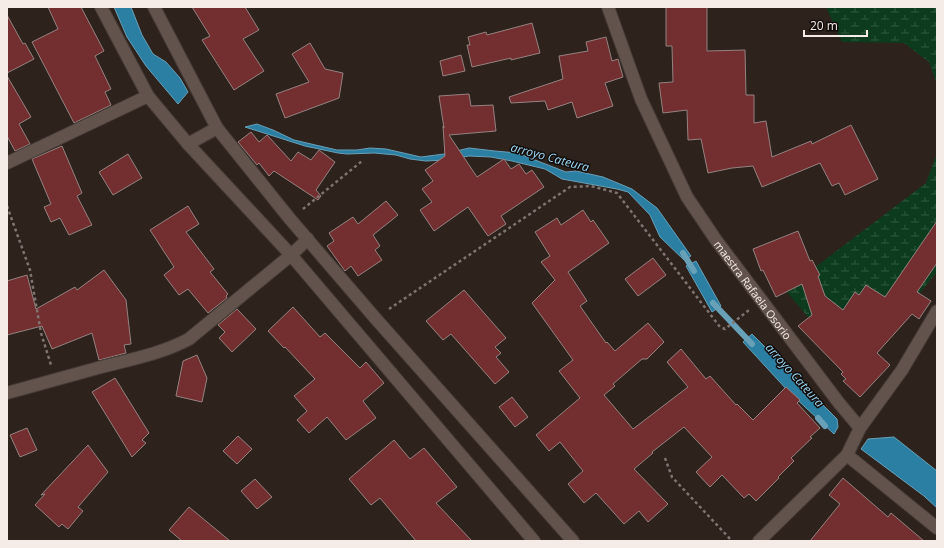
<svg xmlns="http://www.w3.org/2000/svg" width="944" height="548" font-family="'Open Sans',sans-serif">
	<defs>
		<pattern id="wetland-marsh" width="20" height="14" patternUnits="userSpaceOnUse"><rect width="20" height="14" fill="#0c3b1d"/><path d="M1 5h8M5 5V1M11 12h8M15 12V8" fill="none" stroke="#30583e"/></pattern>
	</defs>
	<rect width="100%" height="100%" fill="#2e221c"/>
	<!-- wetland -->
	<path fill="url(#wetland-marsh)" d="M826 7H937V84L929 62 904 43 842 42Z
		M937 153V272L885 336 842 357 785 290 926 183Z"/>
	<!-- water -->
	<path fill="#2b7fa3" stroke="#68a0b8" d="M114 7H131L142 35 153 54 166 62 180 78 188 92 178 104 146 66 127 37Z
		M257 124 273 130 294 140 337 150H357L370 148 386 149 421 157 444 154 469 148 495 151 517 153 566 172 576 171 603 177 632 189 657 208 691 256 684 260 660 237 650 215 628 192 617 189 562 179 545 169 512 161 491 157 469 156 446 160 426 161 410 159 396 155 374 153 347 154 338 153 305 146 245 127Z
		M696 261 721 306 712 312 686 266Z
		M752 334 837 419 838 427 834 434 789 392 743 342Z
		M894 437 937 471V508L924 496 861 449 868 439Z"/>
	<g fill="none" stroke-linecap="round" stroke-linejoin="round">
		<!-- stream -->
		<path stroke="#68a0b8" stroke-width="6" d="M683 253 694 271
			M713 303 752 344
			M818 418 825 426"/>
	</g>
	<!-- building -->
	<path fill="#732f30" stroke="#948281" d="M48 7H81L104 51 95 56 111 89 105 92 111 105 74 123 32 42 58 29Z
		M192 7H245L259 30 243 39 264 71 234 90 202 40 210 36Z
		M666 7H707V51L745 50 746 95H754V123L766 121 772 157 811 141 812 144 851 125 878 179 845 195 839 183 832 186 820 163 762 187 753 166 732 168 708 173 701 139 688 140 687 110 663 113 659 83 673 82 672 46H666Z
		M7 15 23 44 25 43 34 59 7 73Z
		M532 23 540 53 511 60V58L472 67 467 45H470L468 37 486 32 487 35Z
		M606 37 612 61 618 59 623 77 605 83 613 106 577 118 572 102 548 110 545 101 511 103 509 97 563 79 559 56 588 51 586 42Z
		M310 43 325 69 343 73 339 98 285 118 276 94 309 82 292 54Z
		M461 55 465 71 443 76 440 61Z
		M7 76 31 117 19 124 30 144 15 151 7 136Z
		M469 94 471 106 493 105 496 131 449 135 477 177 504 159 511 169 519 164 526 174 532 170 544 187 501 216 506 224 488 236 468 207 434 231 420 210 432 202 422 189 433 181 425 170 445 156 443 126 444 128 439 96Z
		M251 132 259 142 267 135 291 161 298 152 311 160 319 150 335 162 316 190 321 196 318 200 274 171 269 176 259 163 257 165 238 142Z
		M62 146 82 193 77 196 92 225 69 235 60 218 51 222 44 207 51 204 32 159Z
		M128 154 142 178 113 195 99 172Z
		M386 201 398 215 373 235 380 246 375 250 382 260 358 276 351 266 345 271 327 246 334 241 329 233 353 217 358 224Z
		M188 206 199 224 186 232 214 269 210 272 228 294 226 296 227 298 208 313 188 289 179 295 164 275 174 267 150 230Z
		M583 210 591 222 593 220 609 243 568 272 587 301 580 306 606 343 607 342 615 351 648 323 664 342 647 359H642L613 384 615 386 604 395 633 429 688 387 667 362 681 349 706 379 710 376 736 405 737 404 753 420 786 387 800 400 797 403 820 428 810 437 812 438 791 458 794 461 778 477 779 478 756 501 749 494 744 498 722 475 710 487 696 472 712 457 684 427 652 452 653 453 634 469 668 504 648 522 639 511 624 524 596 493 584 503 568 484 583 471 560 442 549 451 536 435 580 398 559 371 573 360 532 303 555 280 541 262 550 256 535 232 557 218 561 225Z
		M937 221V263L917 292 931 301 919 319 912 314 877 353 890 365 860 397 843 381 846 379 841 374 843 372 798 326 812 315 802 284 776 297 763 270 761 271 753 249 798 231 810 261 812 260 820 275 818 276 825 296 843 310 855 292 859 295 866 285 885 297Z
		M653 258 666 275 638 296 625 279Z
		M104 270 126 300 131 344 124 345 126 353 99 360 92 333 52 349 42 326 7 335V281L27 275 36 309 75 287 77 290Z
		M464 290 506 338 495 347 501 353 496 357 509 372 495 384 451 334 443 340 426 321Z
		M293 307 320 337 325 333 360 368 366 362 384 383 363 401 376 418 346 440 327 417 309 433 297 420 307 411 294 396 315 379 285 347 284 348 268 331Z
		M237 309 256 329 232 352 219 338 225 332 218 325Z
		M197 355 207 378 202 402 176 396 183 361Z
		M115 378 149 433 142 440 146 443 132 457 92 392Z
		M512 397 528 417 515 427 499 407Z
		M27 428 37 450 20 457 10 435Z
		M238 436 252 449 237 464 223 451Z
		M394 440 410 459 424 448 457 487 436 503 472 541H416L380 498 371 505 349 479Z
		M88 445 108 472 78 507 83 511 68 529 62 524 59 527 35 505 45 494 41 495Z
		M843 478 888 517 891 513 924 541H810L840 504 829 495Z
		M255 479 272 497 257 509 241 491Z
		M189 507 230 541H182L169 530Z"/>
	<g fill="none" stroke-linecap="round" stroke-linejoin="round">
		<!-- street casing -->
		<g stroke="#473c38" stroke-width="14">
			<g id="street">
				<path d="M101 7 148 96 188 144 291 255 534 541"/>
				<path d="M154 7 217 128 290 219 376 319 573 541"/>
				<path id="s1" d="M608 7 641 99 687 197 716 240 839 403 860 428 847 455 759 541"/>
				<path d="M188 144 217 128"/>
				<path d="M7 163 148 96"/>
				<path d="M7 393C39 384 72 375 105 366 133 359 163 353 189 339L291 255 308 239"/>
				<path d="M860 428 902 370 937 311"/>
				<path d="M847 455 937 528"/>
			</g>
		</g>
		<!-- path -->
		<path stroke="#7f746f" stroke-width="2.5" stroke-dasharray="3 3" stroke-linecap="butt" d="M7 206 30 270 41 333 51 365
			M303 209 362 161
			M389 309 570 187 591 186 617 193 720 327 725 329 749 310
			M665 458 672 477 732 541"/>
		<!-- street -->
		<use href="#street" stroke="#62544d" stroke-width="12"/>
	</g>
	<g text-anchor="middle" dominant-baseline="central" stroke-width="3" stroke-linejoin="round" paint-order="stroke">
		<!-- street labels -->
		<g font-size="11" fill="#f5ece8" stroke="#120d0a">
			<text stroke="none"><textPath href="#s1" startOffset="320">maestra Rafaela Osorio</textPath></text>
		</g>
		<!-- water labels -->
		<g font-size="12" font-style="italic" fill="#9cdaf9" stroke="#120d0a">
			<text transform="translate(550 157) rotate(15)">arroyo Cateura</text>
			<text transform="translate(795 375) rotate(48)">arroyo Cateura</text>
		</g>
	</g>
	<!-- border -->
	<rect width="944" height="548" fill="none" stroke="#f5ece8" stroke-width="16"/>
	<!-- scale -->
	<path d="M804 30v6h63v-6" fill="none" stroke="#f5ece8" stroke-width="2"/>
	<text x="810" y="30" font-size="12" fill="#f5ece8" stroke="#120d0a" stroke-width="3" paint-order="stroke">20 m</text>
</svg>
